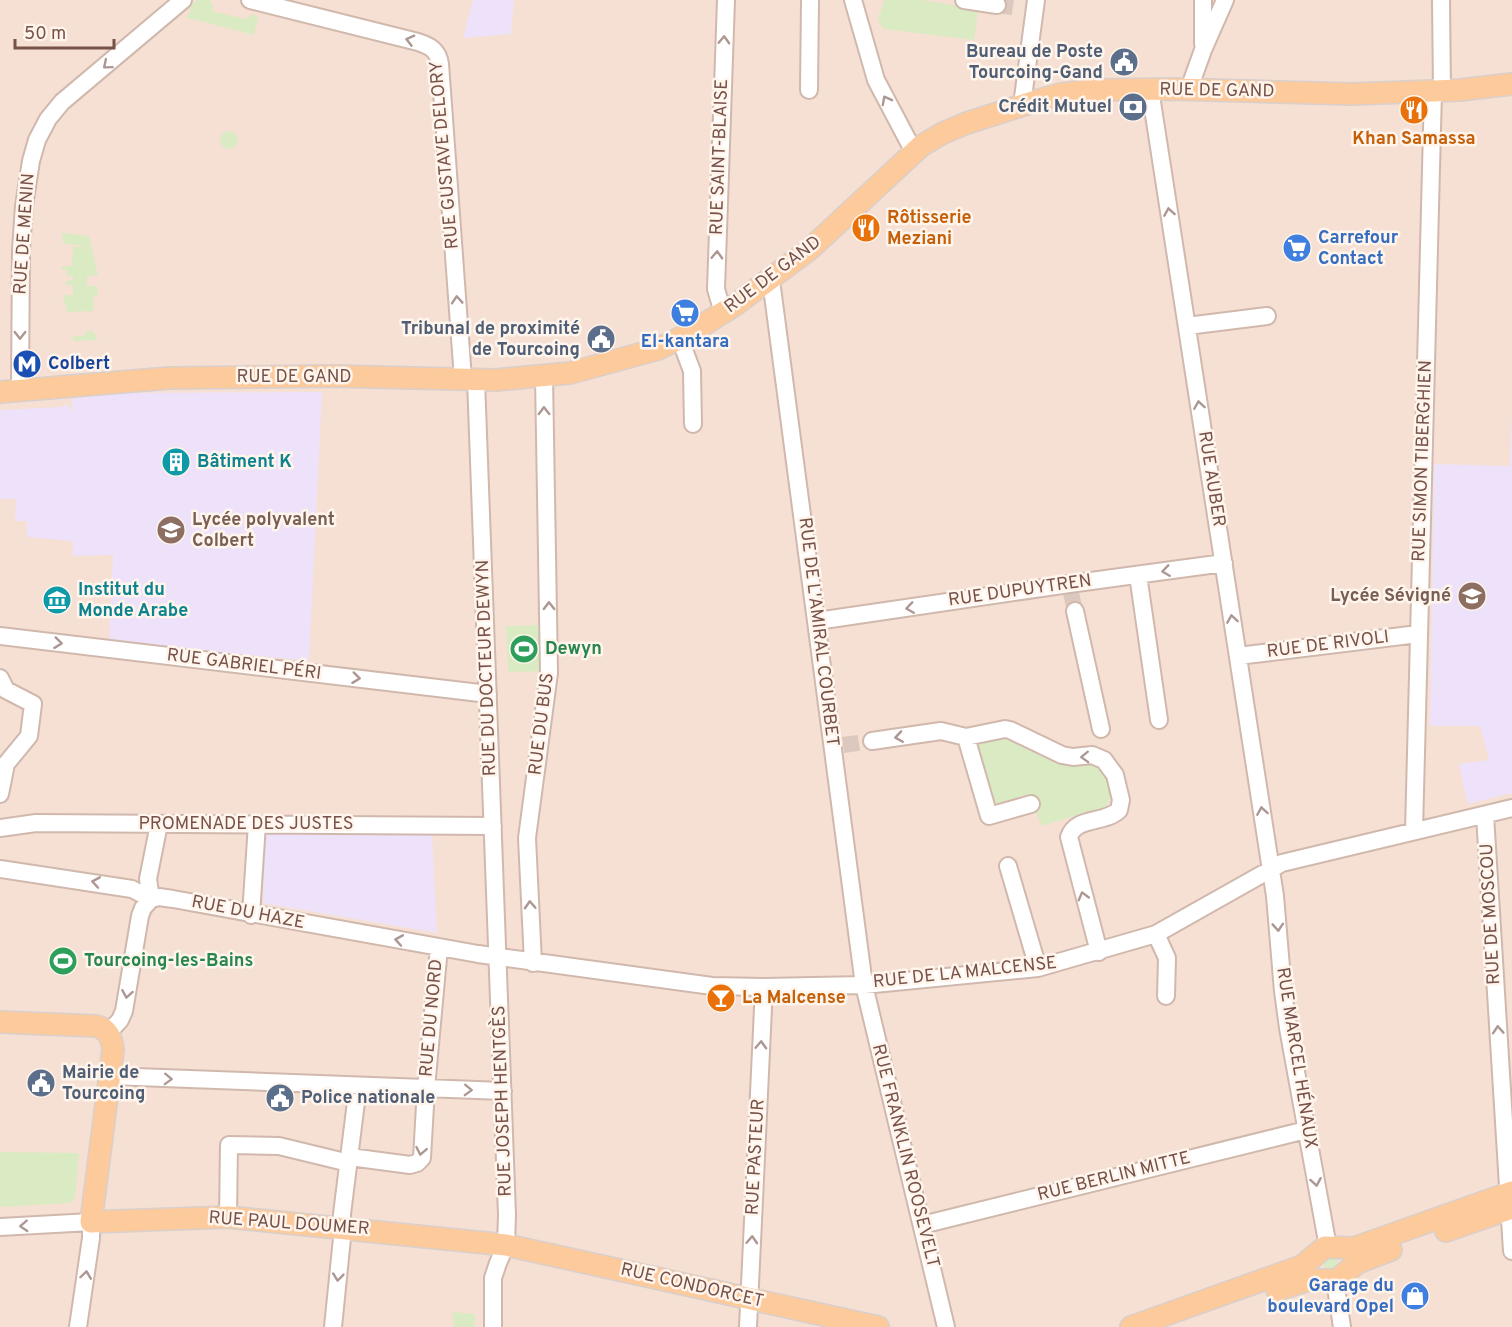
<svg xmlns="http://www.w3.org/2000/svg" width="1512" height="1327" font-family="Overpass,sans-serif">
	<rect width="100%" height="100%" fill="#fdf0e5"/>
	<!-- residential -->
	<path fill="#f5e0d3" d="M0 0H1512V1327H0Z"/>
	<!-- education -->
	<path fill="#ede2f9" d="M473 0H514L511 34 463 38Z
		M120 391V393L322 392 309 661 109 641 113 555 73 556V541L27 537V521H15L16 499H0V410L62 407 67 404 71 412 73 392Z
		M1512 412V793L1468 804 1459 764 1489 760 1480 726H1430L1434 464 1510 466Z
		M265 834H432L437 933 263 903Z"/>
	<!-- green -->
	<path fill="#daebc3" d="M197 0H210L213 6 212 11 245 19 253 14 258 17 254 35 185 17 190 12V6Z
		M884 0H921L978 9 974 40 884 29 878 21Z
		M220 140a9 9 0 1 1 18 0a9 9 0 1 1-18 0Z
		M62 233 89 236 98 275 87 276V286H97L98 296H93L94 311 66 312V304L64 301 63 295H73V285H66V281L73 280V276H67V270H62V266H72L73 247H86L63 243Z
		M88 330 94 332 97 340 73 341V336H84Z
		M540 625 541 671 508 672 506 626Z
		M1005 736 1103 767 1113 793 1107 806 1041 826 1032 799 993 809 973 745Z
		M0 1152 79 1153 75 1198 69 1203 0 1207Z
		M1324 1264a7 7 0 1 1 14 0a7 7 0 1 1-14 0Z
		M452 1312 475 1314V1327H454Z"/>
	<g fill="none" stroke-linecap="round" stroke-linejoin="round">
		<!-- minor-tunnel -->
		<path stroke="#dcc8be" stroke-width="16" stroke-dasharray="16 8" stroke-linecap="butt" d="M997 5 1019 8
			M1071 593 1075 611
			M843 745 872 741"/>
		<!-- minor casing -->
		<g stroke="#d1b8ad" stroke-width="20">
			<path id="minor" d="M250 0 418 42C430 46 438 50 440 64L463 379
				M853 0 876 80 914 152
				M964 0 997 5
				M1441 0 1442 91
				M1203 44V0
				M1150 89 1275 896 1283 991 1288 1028 1328 1247
				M1189 89 1203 50 1225 0
				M809 90 810 0
				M1022 105 1036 0
				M771 280 864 985 946 1327
				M723 313 716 289 726 0
				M1187 326 1267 316
				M680 339 692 371 693 424
				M476 380 507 1215 506 1245 498 1263 493 1278V1327
				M20 389 21 250 24 206 31 161 37 140 48 119 62 102 183 0
				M1138 575 1159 720
				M1075 611 1101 729
				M817 621 1069 584 1224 563
				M0 636 488 694
				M1238 656 1418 634
				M0 678 6 690 33 704 29 736 6 764 0 794
				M966 737 989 816 1031 804
				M872 741 941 731 966 737 1005 729 1010 730 1062 755 1073 757 1092 755 1104 760 1115 775 1121 800 1119 810C1105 824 1076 816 1069 837L1099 952
				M1485 815 1512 1251
				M0 828 36 823 493 826
				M1414 831 1433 91
				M1008 866 1038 968
				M0 869 132 889 151 899
				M151 899 159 897 173 899 478 954 712 986 764 987 864 985 1038 968 1156 934 1282 863 1512 808
				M151 899 148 879 159 824
				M251 915 257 824
				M1156 934 1167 958 1166 996
				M533 963 527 838 549 673 544 377
				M108 1033 120 1020 124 1011 140 916 143 908 151 899
				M110 1076 503 1091
				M350 1157 410 1165 417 1163 422 1158 426 1088 439 947
				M228 1217 229 1145 279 1146 349 1163
				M922 1225 1306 1130
				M0 1227 91 1222V1238L78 1327
				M1335 1281 1342 1327
				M333 1327 342 1238V1214L358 1086
				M748 1327 764 987"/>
		</g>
		<!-- major casing -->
		<g stroke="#d9cfcc" stroke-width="24">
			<path id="major" d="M0 392 169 378 332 376 496 380 570 373 658 349 690 333 735 305 810 249 921 146 943 133 967 123 1039 100 1061 94 1094 90 1174 89 1352 94 1460 90 1512 84
				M0 1022 96 1026C108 1028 112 1039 113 1050L91 1222 228 1217 506 1245 878 1327
				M1446 1231 1512 1208
				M1277 1290 1308 1280H1337L1357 1263 1391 1250
				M1131 1327 1302 1266 1325 1247 1354 1248 1512 1192"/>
		</g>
		<!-- minor -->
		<use href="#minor" stroke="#fff" stroke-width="16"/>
		<!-- major -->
		<use href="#major" stroke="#fdca9c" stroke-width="21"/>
	</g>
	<!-- one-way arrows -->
	<defs><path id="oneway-chevron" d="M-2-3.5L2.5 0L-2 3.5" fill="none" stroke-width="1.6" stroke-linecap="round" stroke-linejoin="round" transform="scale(1.5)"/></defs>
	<g stroke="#ad9792">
		<use href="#oneway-chevron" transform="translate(410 40) rotate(-165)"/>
		<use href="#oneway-chevron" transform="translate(724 40) rotate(-88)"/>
		<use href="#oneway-chevron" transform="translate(107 65) rotate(140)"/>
		<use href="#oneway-chevron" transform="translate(886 100) rotate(-118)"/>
		<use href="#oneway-chevron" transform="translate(1169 212) rotate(-99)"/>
		<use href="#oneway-chevron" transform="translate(717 255) rotate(-88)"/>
		<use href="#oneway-chevron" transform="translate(457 300) rotate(-94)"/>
		<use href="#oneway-chevron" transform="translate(20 335) rotate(90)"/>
		<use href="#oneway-chevron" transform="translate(1199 405) rotate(-99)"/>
		<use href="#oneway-chevron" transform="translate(544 411) rotate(-91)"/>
		<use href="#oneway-chevron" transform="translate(1166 571) rotate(172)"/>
		<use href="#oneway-chevron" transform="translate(549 606) rotate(-91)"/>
		<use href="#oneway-chevron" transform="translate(910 608) rotate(172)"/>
		<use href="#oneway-chevron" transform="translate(1232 619) rotate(-99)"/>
		<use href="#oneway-chevron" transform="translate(58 643) rotate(7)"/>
		<use href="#oneway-chevron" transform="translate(356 678) rotate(7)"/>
		<use href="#oneway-chevron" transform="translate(899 737) rotate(171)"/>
		<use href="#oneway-chevron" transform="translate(1085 757) rotate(178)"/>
		<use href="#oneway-chevron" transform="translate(1262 811) rotate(-99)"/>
		<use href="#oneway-chevron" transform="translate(96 882) rotate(-170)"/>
		<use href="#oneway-chevron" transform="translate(1083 896) rotate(-105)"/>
		<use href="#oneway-chevron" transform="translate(530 905) rotate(-93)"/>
		<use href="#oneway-chevron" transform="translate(1278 927) rotate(86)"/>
		<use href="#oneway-chevron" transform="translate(399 940) rotate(-170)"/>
		<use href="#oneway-chevron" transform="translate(127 994) rotate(100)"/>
		<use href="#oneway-chevron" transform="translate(1498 1030) rotate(-94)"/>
		<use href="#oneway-chevron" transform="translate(761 1045) rotate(-87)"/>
		<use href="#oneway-chevron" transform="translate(168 1079) rotate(2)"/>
		<use href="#oneway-chevron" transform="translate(468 1090) rotate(2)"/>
		<use href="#oneway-chevron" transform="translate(421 1151) rotate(101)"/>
		<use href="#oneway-chevron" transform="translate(1316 1182) rotate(80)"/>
		<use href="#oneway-chevron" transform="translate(24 1226) rotate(177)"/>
		<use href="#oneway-chevron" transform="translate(752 1240) rotate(-87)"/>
		<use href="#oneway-chevron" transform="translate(86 1275) rotate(-82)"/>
		<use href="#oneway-chevron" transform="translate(338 1277) rotate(96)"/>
	</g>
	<!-- icons -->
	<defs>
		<g id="civic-disc" transform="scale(1.5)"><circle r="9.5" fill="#5c6f8a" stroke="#fff5ec"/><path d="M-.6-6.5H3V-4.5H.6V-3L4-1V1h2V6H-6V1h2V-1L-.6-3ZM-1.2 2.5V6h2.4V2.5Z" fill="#fff"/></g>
		<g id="bank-disc" transform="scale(1.5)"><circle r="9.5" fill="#5c6f8a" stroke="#fff5ec"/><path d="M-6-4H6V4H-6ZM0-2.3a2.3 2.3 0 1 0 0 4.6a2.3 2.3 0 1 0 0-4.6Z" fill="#fff"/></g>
		<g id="restaurant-disc" transform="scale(1.5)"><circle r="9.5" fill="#e8710a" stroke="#fff5ec"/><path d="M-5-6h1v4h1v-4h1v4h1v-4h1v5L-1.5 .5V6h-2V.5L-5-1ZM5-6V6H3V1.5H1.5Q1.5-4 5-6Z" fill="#fff"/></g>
		<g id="supermarket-disc" transform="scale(1.5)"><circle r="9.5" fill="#3f7fe0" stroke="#fff5ec"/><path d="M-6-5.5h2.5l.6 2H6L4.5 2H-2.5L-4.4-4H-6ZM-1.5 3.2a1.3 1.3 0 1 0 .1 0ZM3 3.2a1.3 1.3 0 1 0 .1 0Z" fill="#fff"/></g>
		<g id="metro-disc" transform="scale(1.5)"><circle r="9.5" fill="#1a4fb4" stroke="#fff5ec"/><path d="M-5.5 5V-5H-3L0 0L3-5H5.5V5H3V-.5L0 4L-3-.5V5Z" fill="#fff"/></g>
		<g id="building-disc" transform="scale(1.5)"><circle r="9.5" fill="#0f9aa8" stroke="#fff5ec"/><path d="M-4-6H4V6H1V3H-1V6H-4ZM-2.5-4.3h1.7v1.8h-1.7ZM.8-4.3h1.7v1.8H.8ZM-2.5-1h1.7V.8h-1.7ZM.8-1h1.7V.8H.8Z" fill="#fff"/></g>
		<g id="school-disc" transform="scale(1.5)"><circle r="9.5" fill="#8d6e63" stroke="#fff5ec"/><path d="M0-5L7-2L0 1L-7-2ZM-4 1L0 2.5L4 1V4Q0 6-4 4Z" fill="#fff"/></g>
		<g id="museum-disc" transform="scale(1.5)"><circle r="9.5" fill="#0f9aa8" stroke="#fff5ec"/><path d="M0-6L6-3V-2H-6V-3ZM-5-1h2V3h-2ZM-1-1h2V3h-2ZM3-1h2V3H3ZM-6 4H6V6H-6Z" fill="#fff"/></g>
		<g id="stadium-disc" transform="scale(1.5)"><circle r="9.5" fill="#2e9e5b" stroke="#fff5ec"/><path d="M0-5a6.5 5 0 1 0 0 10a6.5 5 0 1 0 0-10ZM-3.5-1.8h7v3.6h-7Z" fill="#fff"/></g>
		<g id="bar-disc" transform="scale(1.5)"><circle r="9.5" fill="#e8710a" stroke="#fff5ec"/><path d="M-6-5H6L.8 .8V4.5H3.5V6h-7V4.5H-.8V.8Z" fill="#fff"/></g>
		<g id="shop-disc" transform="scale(1.5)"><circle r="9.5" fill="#3f7fe0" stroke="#fff5ec"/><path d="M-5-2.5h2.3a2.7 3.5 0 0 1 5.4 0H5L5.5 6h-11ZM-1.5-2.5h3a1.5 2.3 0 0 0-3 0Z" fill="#fff"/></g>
	</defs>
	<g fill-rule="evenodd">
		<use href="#civic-disc" x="1124" y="62"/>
		<use href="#bank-disc" x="1133" y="107"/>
		<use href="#restaurant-disc" x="1414" y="110"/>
		<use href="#restaurant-disc" x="866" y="228"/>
		<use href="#supermarket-disc" x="1297" y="248"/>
		<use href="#supermarket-disc" x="685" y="313"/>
		<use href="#civic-disc" x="601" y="339"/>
		<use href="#metro-disc" x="27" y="364"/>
		<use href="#building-disc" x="176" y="462"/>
		<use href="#school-disc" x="171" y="530"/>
		<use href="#school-disc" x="1472" y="596"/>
		<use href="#museum-disc" x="57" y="600"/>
		<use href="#stadium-disc" x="524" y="649"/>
		<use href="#stadium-disc" x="63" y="961"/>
		<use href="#bar-disc" x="721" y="998"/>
		<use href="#civic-disc" x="41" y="1083"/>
		<use href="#civic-disc" x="280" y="1098"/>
		<use href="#shop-disc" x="1415" y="1296"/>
	</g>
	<g text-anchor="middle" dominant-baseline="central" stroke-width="5" stroke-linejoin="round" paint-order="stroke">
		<!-- service labels -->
		<g font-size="18" font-weight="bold" fill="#4e5e75" stroke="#fff5ec" text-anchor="end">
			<text x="1103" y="52">Bureau de Poste<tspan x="1103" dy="21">Tourcoing-Gand</tspan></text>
			<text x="1112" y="107">Crédit Mutuel</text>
			<text x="580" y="329">Tribunal de proximité<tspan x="580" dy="21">de Tourcoing</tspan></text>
			<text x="62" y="1073" text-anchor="start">Mairie de<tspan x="62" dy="21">Tourcoing</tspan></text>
			<text x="301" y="1098" text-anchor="start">Police nationale</text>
		</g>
		<!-- street labels -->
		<g font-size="18" fill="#775249" stroke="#fff5ec">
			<text transform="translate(1217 91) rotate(1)">RUE DE GAND</text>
			<text transform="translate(445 155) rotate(-95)">RUE GUSTAVE DELORY</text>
			<text transform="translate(720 157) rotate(-88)">RUE SAINT-BLAISE</text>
			<text transform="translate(25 234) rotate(-86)">RUE DE MENIN</text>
			<text transform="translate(773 275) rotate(-37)">RUE DE GAND</text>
			<text x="294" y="377">RUE DE GAND</text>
			<text transform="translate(1423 461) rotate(-88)">RUE SIMON TIBERGHIEN</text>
			<text transform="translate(1211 479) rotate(81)">RUE AUBER</text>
			<text transform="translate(1020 591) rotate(-8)">RUE DUPUYTREN</text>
			<text transform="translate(818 632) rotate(83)">RUE DE L'AMIRAL COURBET</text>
			<text transform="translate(1328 645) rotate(-7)">RUE DE RIVOLI</text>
			<text transform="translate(244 665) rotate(7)">RUE GABRIEL PÉRI</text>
			<text transform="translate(487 668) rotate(-92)">RUE DU DOCTEUR DEWYN</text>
			<text transform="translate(542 724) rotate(-83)">RUE DU BUS</text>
			<text x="246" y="824">PROMENADE DES JUSTES</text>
			<text transform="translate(248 913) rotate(11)">RUE DU HAZE</text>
			<text transform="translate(1491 914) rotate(-93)">RUE DE MOSCOU</text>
			<text transform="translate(965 973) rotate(-6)">RUE DE LA MALCENSE</text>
			<text transform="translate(432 1018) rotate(-85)">RUE DU NORD</text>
			<text transform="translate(1296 1058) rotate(81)">RUE MARCEL HÉNAUX</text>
			<text transform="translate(503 1101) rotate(-92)">RUE JOSEPH HENTGÈS</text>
			<text transform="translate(905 1156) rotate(76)">RUE FRANKLIN ROOSEVELT</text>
			<text transform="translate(756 1157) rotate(-87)">RUE PASTEUR</text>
			<text transform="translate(1114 1177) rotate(-14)">RUE BERLIN MITTE</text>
			<text transform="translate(289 1224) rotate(4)">RUE PAUL DOUMER</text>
			<text transform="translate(692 1286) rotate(13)">RUE CONDORCET</text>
		</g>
		<!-- food labels -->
		<g font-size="18" font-weight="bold" fill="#c56008" stroke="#fff5ec" text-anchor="start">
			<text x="1414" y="139" text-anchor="middle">Khan Samassa</text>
			<text x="887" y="218">Rôtisserie<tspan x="887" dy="21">Meziani</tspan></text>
			<text x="742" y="998">La Malcense</text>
		</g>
		<!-- shop labels -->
		<g font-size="18" font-weight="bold" fill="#366cbe" stroke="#fff5ec" text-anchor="start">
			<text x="1318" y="238">Carrefour<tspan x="1318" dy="21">Contact</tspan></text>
			<text x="685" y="342" text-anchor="middle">El-kantara</text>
			<text x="1394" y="1286" text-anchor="end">Garage du<tspan x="1394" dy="21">boulevard Opel</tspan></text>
		</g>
		<!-- transit labels -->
		<g font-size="18" font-weight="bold" fill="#164399" stroke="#fff5ec" text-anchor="start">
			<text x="48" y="364">Colbert</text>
		</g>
		<!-- culture labels -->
		<g font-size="18" font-weight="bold" fill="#0d838f" stroke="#fff5ec" text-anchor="start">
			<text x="197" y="462">Bâtiment K</text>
			<text x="78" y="590">Institut du<tspan x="78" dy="21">Monde Arabe</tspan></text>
		</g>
		<!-- education labels -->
		<g font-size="18" font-weight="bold" fill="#785e54" stroke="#fff5ec" text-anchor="start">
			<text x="192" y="520">Lycée polyvalent<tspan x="192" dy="21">Colbert</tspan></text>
			<text x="1451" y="596" text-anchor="end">Lycée Sévigné</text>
		</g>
		<!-- leisure labels -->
		<g font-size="18" font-weight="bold" fill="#27864d" stroke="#fff5ec" text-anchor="start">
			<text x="545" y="649">Dewyn</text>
			<text x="84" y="961">Tourcoing-les-Bains</text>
		</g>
	</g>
	<!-- scale -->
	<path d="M15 39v9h99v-9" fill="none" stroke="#775249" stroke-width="3"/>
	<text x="24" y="39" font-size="18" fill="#775249" stroke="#fff5ec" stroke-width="4.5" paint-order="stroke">50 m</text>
</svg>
